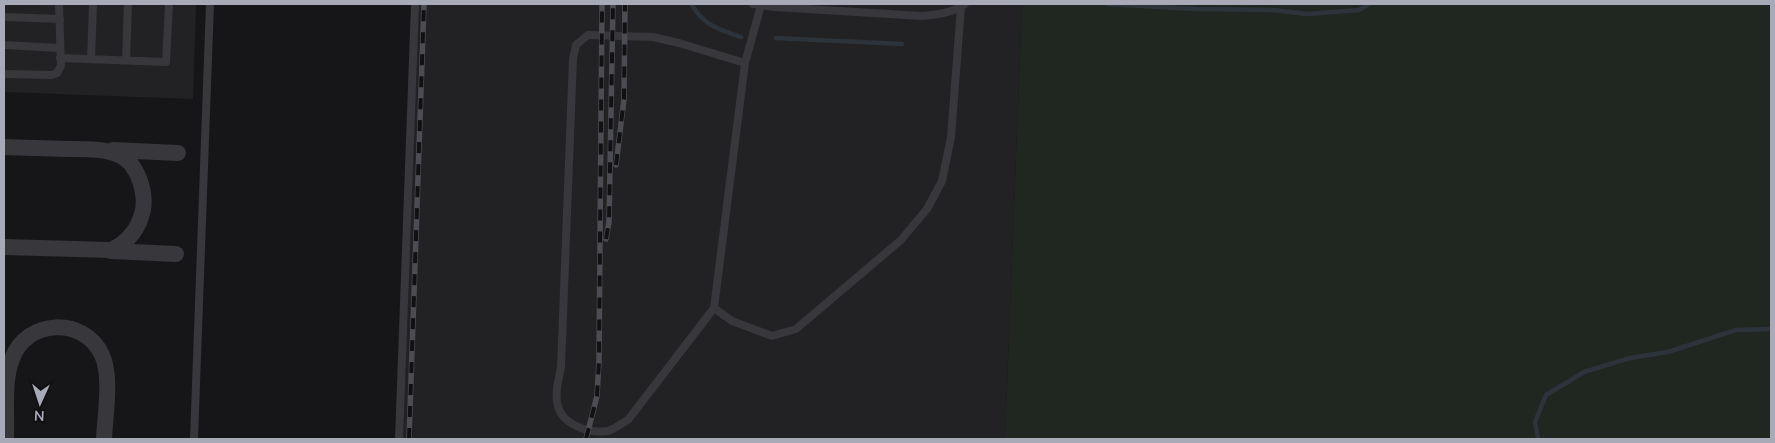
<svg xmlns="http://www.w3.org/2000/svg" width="1775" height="443" font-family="'Nunito Sans',sans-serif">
	<rect width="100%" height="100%" fill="#161517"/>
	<!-- built -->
	<path fill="#222224" d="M4 4H196L193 99 4 92Z
		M415 4H1022L1005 439H399Z"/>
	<!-- green -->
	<path fill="#202721" d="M1022 4H1771V439H1005Z"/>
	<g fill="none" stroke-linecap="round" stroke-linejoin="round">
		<!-- stream -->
		<path stroke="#2c333b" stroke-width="4.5" d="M691 4C706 27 716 28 741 37
			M1107 4 1196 9 1273 10 1307 14 1359 10 1369 4
			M776 38 902 44
			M1538 439 1535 422 1546 395 1584 372 1630 358 1668 352 1736 330 1771 329"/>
		<!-- lane -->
		<path stroke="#37373c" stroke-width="8" d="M753 4 774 7 922 16C936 15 953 13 965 4
			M761 5 745 63 714 308 732 321 772 336 796 329 901 240 927 209 942 181 951 137 961 7
			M4 17 60 19
			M4 45 60 48
			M60 58 166 62 169 4
			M91 59 93 4
			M126 60 128 4
			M4 74 52 75 57 73 61 66 59 4
			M714 308 628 420C622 423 615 429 608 431 588 434 559 424 557 401 555 391 559 378 561 367L573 59 576 45 588 35 653 37 679 43 745 63
			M194 439 210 4
			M399 439 415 4"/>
		<!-- street -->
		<path stroke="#37373c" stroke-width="16" d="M4 147C24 148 44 148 65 149 83 149 105 148 121 156 138 165 146 192 143 210 139 228 129 242 111 250L4 247
			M113 150 178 153
			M111 251 176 254
			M6 439C7 415 3 381 12 359 26 319 84 316 102 355 112 377 105 415 104 439"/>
		<!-- rail casing -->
		<g stroke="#4c4d53" stroke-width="5.5">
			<path id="rail" d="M616 165 624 99 625 4
				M606 239 609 222 613 4
				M409 439 424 4
				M586 439 597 396 599 361 602 4"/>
		</g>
		<!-- rail -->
		<use href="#rail" stroke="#111012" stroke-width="4" stroke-dasharray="11" stroke-linecap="butt"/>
	</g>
	<!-- border -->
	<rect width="1775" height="443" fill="none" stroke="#a8abb7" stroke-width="10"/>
	<!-- north arrow -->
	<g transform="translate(40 403) rotate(183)" stroke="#111012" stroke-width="4" paint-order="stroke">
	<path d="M0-4L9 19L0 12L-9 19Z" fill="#a8abb7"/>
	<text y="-8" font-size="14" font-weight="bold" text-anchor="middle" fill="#a8abb7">N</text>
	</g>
</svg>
